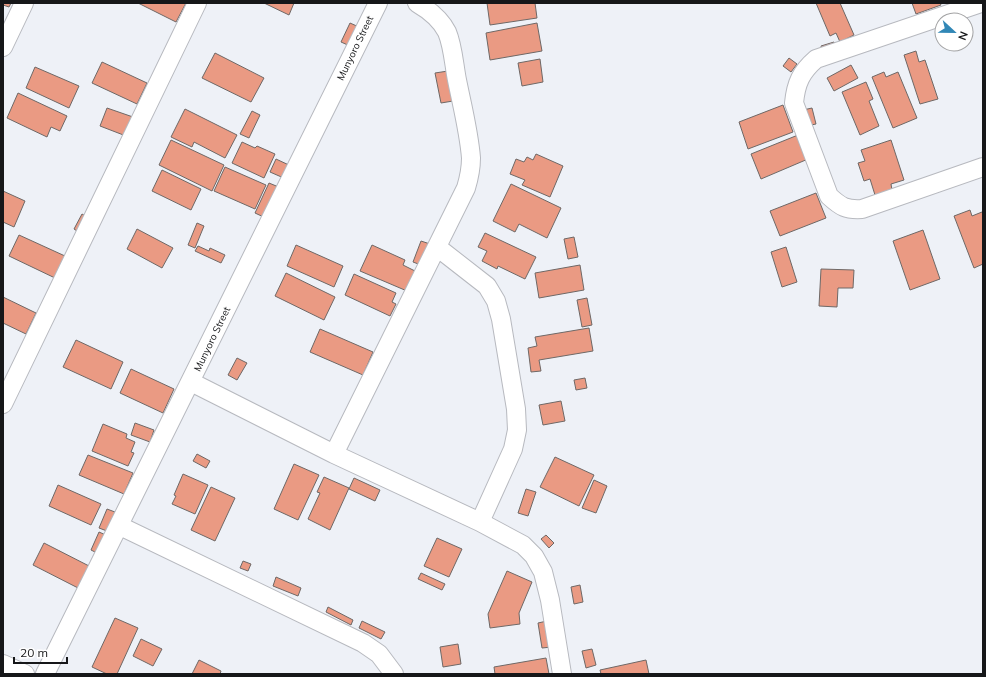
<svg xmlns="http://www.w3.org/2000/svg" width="986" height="677" font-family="Mulish,sans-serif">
	<rect width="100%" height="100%" fill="#eef1f7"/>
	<!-- building -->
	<path fill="#ea9a83" stroke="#6e6866" d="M3 3H11L9 7 3 5Z
		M138 3H186L176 22Z
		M264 3H294L289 15Z
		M487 3H535L537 18 490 25Z
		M816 3H840L854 35 840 42 836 33 830 36Z
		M912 3H940L941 5 916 14Z
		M350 23 359 27 350 46 341 42Z
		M537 23 542 51 490 60 486 33Z
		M834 42 836 50 823 54 821 46Z
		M916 51 919 62 925 60 938 99 920 104 904 55Z
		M215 53 264 78 251 102 202 78Z
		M789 58 797 64 791 72 783 66Z
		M540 59 543 82 522 86 518 63Z
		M102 62 147 83 137 104 92 83Z
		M851 65 858 78 834 91 827 78Z
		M35 67 79 86 69 108 26 88Z
		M448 71 453 101 441 103 435 73Z
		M884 72 886 77 898 72 917 118 893 128 872 77Z
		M866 82 873 99 869 101 879 126 860 135 842 92Z
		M18 93 67 116 60 131 51 127 47 137 7 118Z
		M783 105 793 132 748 149 739 122Z
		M107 108 133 117 126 136 100 126Z
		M812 108 816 124 806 126 803 110Z
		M185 109 237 135 225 158 194 142 192 147 171 137Z
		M252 111 260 115 249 138 240 134Z
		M798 135 808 159 761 179 751 154Z
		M171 140 224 165 212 191 159 165Z
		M891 140 904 180 891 184 892 190 875 195 870 179 864 181 858 163 865 161 861 150Z
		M242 142 255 148 257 146 275 154 264 178 232 163Z
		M536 154 563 166 550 197 522 185 525 180 510 174 516 159 524 162 527 157 533 160Z
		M276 159 291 166 286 179 270 172Z
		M225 167 266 185 255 209 214 191Z
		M162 170 201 189 191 210 152 191Z
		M269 183 281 188 268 219 255 213Z
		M511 184 561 208 547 238 519 224 515 232 493 221Z
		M3 191 25 201 14 227 3 222Z
		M816 193 826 218 780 236 770 211Z
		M970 210 972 216 982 212 983 213V264L974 268 954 216Z
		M82 214 89 218 80 233 74 229Z
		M197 223 204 226 195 248 188 245Z
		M137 229 173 248 162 268 127 249Z
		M923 230 940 279 910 290 893 241Z
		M485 233 536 257 525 279 498 266 497 269 482 261 487 251 478 247Z
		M19 235 65 256 55 278 9 256Z
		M574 237 578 257 568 259 564 239Z
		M421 241 430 244 421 265 413 262Z
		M296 245 343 266 334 287 287 266Z
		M372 245 405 260 403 265 415 271 407 291 360 271Z
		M198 246 209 251 210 248 225 255 221 263 195 251Z
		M786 247 797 282 782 287 771 252Z
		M580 265 584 290 539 298 535 273Z
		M821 269 854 270 853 288H838L837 307 819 306Z
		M286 273 335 297 324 320 275 296Z
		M354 274 396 293 392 302 396 304 390 316 345 295Z
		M3 297 36 313 26 334 3 323Z
		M587 298 592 325 582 327 577 300Z
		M589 328 593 351 539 360 541 371 531 372 528 348 537 346 535 337Z
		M320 329 373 352 363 375 310 352Z
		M76 340 123 362 111 389 63 367Z
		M237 358 247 363 237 380 228 375Z
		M131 369 174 389 163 413 120 393Z
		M585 378 587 388 576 390 574 380Z
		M561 401 565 421 543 425 539 405Z
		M135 423 154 430 150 442 131 435Z
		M103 424 127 434 126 438 135 442 131 452 134 453 128 466 92 451Z
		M197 454 210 461 206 468 193 461Z
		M88 455 133 473 124 494 79 475Z
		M555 457 594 475 579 506 540 487Z
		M294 464 319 475 298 520 274 509Z
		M183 474 208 485 195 514 172 504 176 496 174 495Z
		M324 477 349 488 330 530 308 519 320 493 317 492Z
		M354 478 380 490 375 501 349 489Z
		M594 480 607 486 596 513 582 508Z
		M58 485 101 504 91 525 49 506Z
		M211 487 235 498 215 541 191 530Z
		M526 489 536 492 528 516 518 513Z
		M107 509 115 512 107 531 99 528Z
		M99 532 108 536 99 554 91 550Z
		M546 535 554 543 549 548 541 539Z
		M437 538 462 549 449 577 424 566Z
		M44 543 93 568 82 590 33 565Z
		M243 561 251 564 248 571 240 568Z
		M507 571 532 582 519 613 520 624 490 628 488 614Z
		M421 573 445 584 442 590 418 579Z
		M276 577 301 588 298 596 273 586Z
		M580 585 583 602 574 604 571 587Z
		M328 607 353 620 351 625 326 612Z
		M115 618 138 628 117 674H107L92 667Z
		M362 621 385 632 381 639 359 628Z
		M547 621 552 647 542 648 538 623Z
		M141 639 162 649 153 666 133 656Z
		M458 644 461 664 443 667 440 647Z
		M592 649 596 665 586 668 582 651Z
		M546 658 549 674H495L494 667Z
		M199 660 221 671 220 674H192Z
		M646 660 649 674H601L600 670Z"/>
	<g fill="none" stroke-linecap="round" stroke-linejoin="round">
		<!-- minor casing -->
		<g stroke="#b7b9bf" stroke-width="20">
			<path id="minor" d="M981 3 816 59C801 72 796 83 794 103L829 196C841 207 846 210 862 209L983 167
				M3 47 24 3
				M437 247 487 286 496 301 501 319 516 409 517 430 513 449 480 522
				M191 382 334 454 480 522 523 545 534 556 543 572 550 600 562 674
				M3 404 197 3
				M334 454 466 188C469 178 471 169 471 158 469 132 462 105 457 80 454 65 453 46 447 32 440 18 429 10 417 3
				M120 526 363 643 379 654 394 674
				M3 664 25 674
				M45 674 378 3"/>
		</g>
		<!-- minor -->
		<use href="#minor" stroke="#fff" stroke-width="18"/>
	</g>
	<g text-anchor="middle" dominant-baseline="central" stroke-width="3" stroke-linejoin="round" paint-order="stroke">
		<!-- street labels -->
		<g font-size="10" fill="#161719" stroke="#fff">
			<text transform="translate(355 48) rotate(-64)">Munyoro Street</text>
			<text transform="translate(212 339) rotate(-64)">Munyoro Street</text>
		</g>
	</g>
	<!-- border -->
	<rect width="986" height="677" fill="none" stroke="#161719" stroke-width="8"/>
	<!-- north arrow -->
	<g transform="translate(954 32) rotate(112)"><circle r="19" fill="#ffffff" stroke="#a2a2a3"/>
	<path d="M0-3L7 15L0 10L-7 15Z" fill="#3187b6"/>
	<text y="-6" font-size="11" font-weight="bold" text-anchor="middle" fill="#161719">N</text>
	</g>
	<!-- scale -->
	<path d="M14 657v6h53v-6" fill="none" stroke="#161719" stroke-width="2"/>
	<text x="20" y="657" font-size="12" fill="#161719" stroke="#ffffff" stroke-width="3" paint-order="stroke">20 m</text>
</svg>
